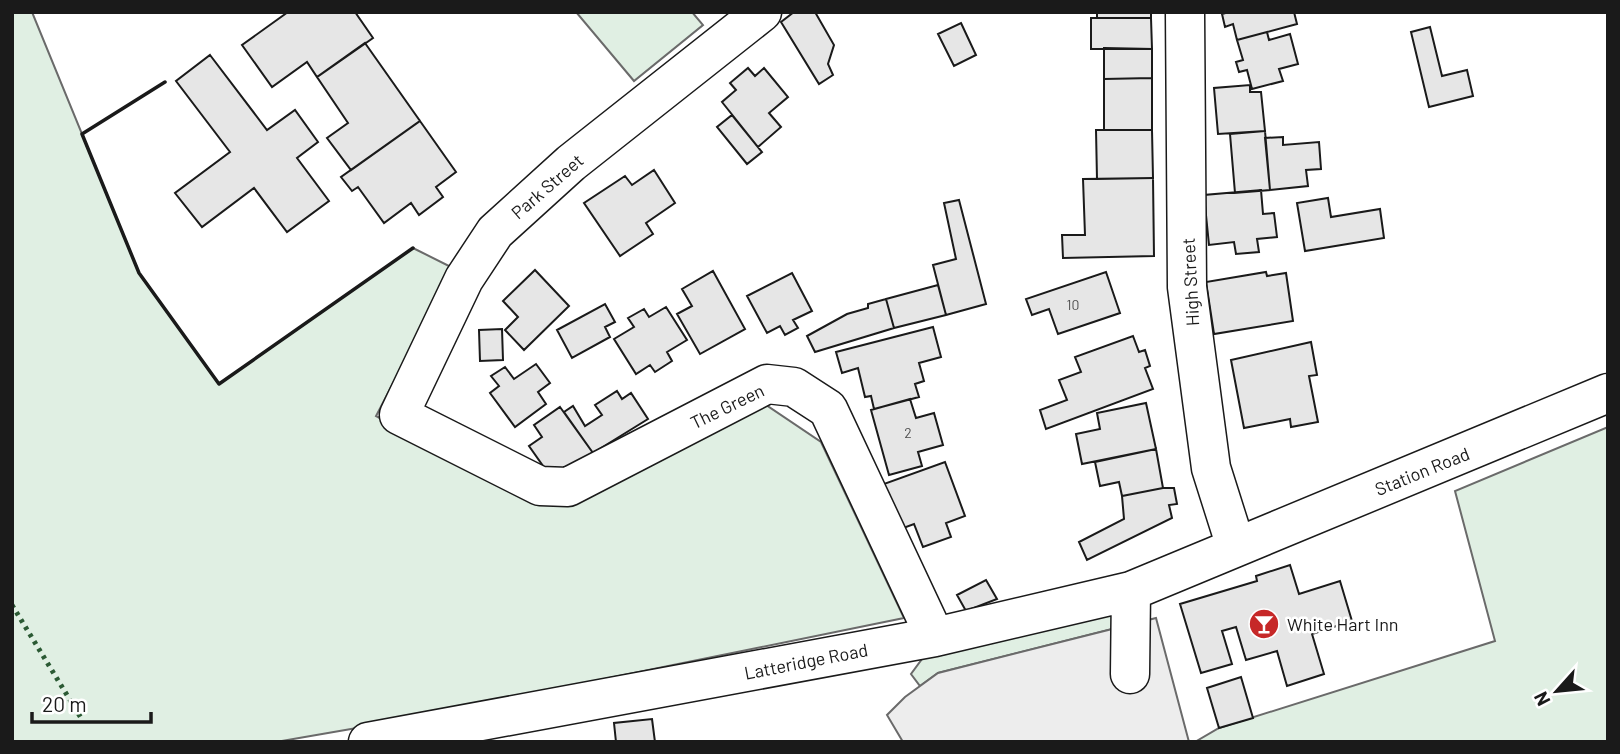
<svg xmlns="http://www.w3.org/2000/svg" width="1620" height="754" font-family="Barlow,sans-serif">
	<rect width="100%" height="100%" fill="#fff"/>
	<!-- green -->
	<path fill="#e0efe3" stroke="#6a6a6a" stroke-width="2" d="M12 12H32L139 273 219 384 413 248 453 268 376 416 537 502 763 403 821 442 904 618 403 720 276 742H12Z
		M576 12H692L703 25 634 81Z
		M1608 427V742H1195L1219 728 1495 641 1455 491Z
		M1104 614 1121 618 1124 626 938 673 920 686 911 674 925 655Z"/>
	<!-- parking -->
	<path fill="#ededed" stroke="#6a6a6a" stroke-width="2" d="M1156 618 1189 742H903L887 715 905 697 938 673Z"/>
	<!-- building -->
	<path fill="#e6e6e6" stroke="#1a1a1a" stroke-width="2" d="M288 12H355L373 38 317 77 307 62 272 87 242 45Z
		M794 12H815L834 45 828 64 833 75 819 84 781 22Z
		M1097 12H1151V18H1097Z
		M1229 12H1294L1297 24 1237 40 1233 24 1225 27 1222 14Z
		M1091 18H1151L1152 49H1091Z
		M961 23 976 55 954 66 938 34Z
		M1430 27 1442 76 1467 70 1473 96 1429 107 1411 32Z
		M1267 32 1269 40 1290 34 1298 64 1279 69 1283 81 1252 89 1247 70 1239 72 1236 62 1243 60 1237 40Z
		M365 43 420 121 351 170 327 138 348 123 317 77Z
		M1104 48 1152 49V78L1104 79Z
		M210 55 267 130 295 110 318 142 297 158 329 201 287 232 254 188 202 227 175 193 230 152 176 81Z
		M748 68 755 76 764 68 788 97 769 113 781 127 758 147 722 102 736 90 730 83Z
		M1152 78V130H1104V79Z
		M1250 85V92H1261L1265 131 1218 134 1214 88Z
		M732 115 762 152 747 164 717 127Z
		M420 121 456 172 436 187 443 197 419 215 411 203 384 223 358 187 352 191 341 177Z
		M1096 130H1152L1153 178 1097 179Z
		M1265 131 1270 190 1235 193 1230 134Z
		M1283 137V145L1319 142 1321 169 1306 170 1308 186 1270 190 1265 138Z
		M654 170 675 203 646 223 653 234 620 256 584 203 625 176 632 185Z
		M1153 178 1154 256 1063 258 1062 235H1085L1083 179Z
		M1261 190 1263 214 1274 213 1277 237 1257 239 1259 252 1236 254 1234 242 1209 245 1204 195Z
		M1328 198 1331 217 1380 209 1384 238 1305 251 1297 203Z
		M959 200 986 304 946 315 933 265 956 259 944 203Z
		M535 270 569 306 524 350 505 330 518 317 503 301Z
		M713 271 745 329 700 354 677 314 692 306 682 289Z
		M1106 272 1120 313 1058 334 1049 309 1032 315 1026 299Z
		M1266 272 1267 276 1286 273 1293 321 1214 334 1206 282Z
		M792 273 812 311 793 320 798 328 785 335 780 326 767 333 747 296Z
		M938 285 946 315 894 328 886 299Z
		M886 299 894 328 815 352 807 336 847 314 868 308V304Z
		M605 304 615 322 605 327 610 337 572 358 557 330Z
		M666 307 687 340 667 352 672 361 655 372 650 365 636 374 614 339 634 327 628 318 644 309 649 317Z
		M933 327 941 357 919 363 924 381 915 384 919 397 874 409 871 396 865 397 858 368 842 373 836 352Z
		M502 329 503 360 480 361 479 330Z
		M1133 336 1139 352 1145 350 1150 366 1145 368 1153 389 1046 429 1040 410 1067 400 1059 380 1081 372 1075 357Z
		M1311 342 1317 375 1309 376 1318 422 1291 427 1290 419 1244 428 1231 360Z
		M536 364 550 383 538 392 546 404 515 427 490 393 499 386 491 376 505 367 514 379Z
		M617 391 622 399 631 393 648 419 593 453 564 412 573 406 585 426 602 415 595 405Z
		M910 399 916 418 934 413 943 445 918 452 922 466 889 475 871 410Z
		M1146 403 1156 449 1082 464 1076 434 1100 429 1097 413Z
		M560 407 593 453 553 480 529 446 542 437 534 425Z
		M1156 449 1163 488 1122 496 1119 482 1100 486 1095 462Z
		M945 462 965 516 946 523 951 537 923 547 914 524 898 530 881 485Z
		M1163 488H1174L1177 504 1169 505 1172 518 1087 560 1079 542 1124 519 1122 496Z
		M1290 565 1299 594 1340 581 1352 621 1312 634 1324 674 1287 686 1277 651 1246 660 1236 627 1222 631 1232 664 1201 673 1180 604 1257 581 1256 576Z
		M986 580 997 599 966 611 957 595Z
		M1241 677 1253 718 1219 728 1207 688Z
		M652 719 655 742H616L614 723Z"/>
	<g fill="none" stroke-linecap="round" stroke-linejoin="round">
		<!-- minor casing -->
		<g stroke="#1a1a1a" stroke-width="41">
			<path id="minor" d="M762 12 571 163 495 232 464 279 399 415 540 486 568 487 767 384 794 387 828 409 935 637
				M1185 12 1187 287 1211 468 1236 547
				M1130 674 1131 591
				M368 742 935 637 1131 591 1608 393"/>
		</g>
		<!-- minor -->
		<use href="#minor" stroke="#fff" stroke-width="38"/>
		<!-- hedge -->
		<path stroke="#2b5a34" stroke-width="5" stroke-dasharray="3.5 5" stroke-linecap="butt" d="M12 605 81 718"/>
		<!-- wall -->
		<path stroke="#1a1a1a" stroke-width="3.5" d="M165 82 82 134 139 273 219 384 413 248"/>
	</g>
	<!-- icons -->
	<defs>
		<g id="bar-disc" transform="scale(1.575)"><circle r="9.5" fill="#c62828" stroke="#fff"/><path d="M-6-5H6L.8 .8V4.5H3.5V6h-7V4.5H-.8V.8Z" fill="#fff"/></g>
	</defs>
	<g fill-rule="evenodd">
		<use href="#bar-disc" x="1264" y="624"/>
	</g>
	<g text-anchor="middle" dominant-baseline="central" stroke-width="5" stroke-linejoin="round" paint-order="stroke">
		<!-- number labels -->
		<g font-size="14" fill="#4d4d4d">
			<text x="1073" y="304">10</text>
			<text x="908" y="432">2</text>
		</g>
		<!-- street labels -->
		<g font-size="18" fill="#1a1a1a" stroke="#fff">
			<text transform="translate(547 186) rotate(-41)">Park Street</text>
			<text transform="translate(1190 282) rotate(-93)">High Street</text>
			<text transform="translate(727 406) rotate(-26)">The Green</text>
			<text transform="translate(1422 471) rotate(-22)">Station Road</text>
			<text transform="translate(806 661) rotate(-11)">Latteridge Road</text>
		</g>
		<!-- poi labels -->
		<g font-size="18" fill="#1a1a1a" stroke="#fff" text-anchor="start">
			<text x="1287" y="624">White Hart Inn</text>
		</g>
	</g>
	<!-- border -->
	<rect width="1620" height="754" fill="none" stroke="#1a1a1a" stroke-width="28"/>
	<!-- north arrow -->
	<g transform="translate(1557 691) rotate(243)" stroke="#ffffff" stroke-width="5" paint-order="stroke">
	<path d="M0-5L12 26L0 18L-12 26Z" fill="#1a1a1a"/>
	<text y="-10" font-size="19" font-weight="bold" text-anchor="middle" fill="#1a1a1a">N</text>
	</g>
	<!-- scale -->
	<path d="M32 712v10h119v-10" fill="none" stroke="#1a1a1a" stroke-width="3.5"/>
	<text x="42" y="712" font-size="21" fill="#1a1a1a" stroke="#ffffff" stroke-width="5" paint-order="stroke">20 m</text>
</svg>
